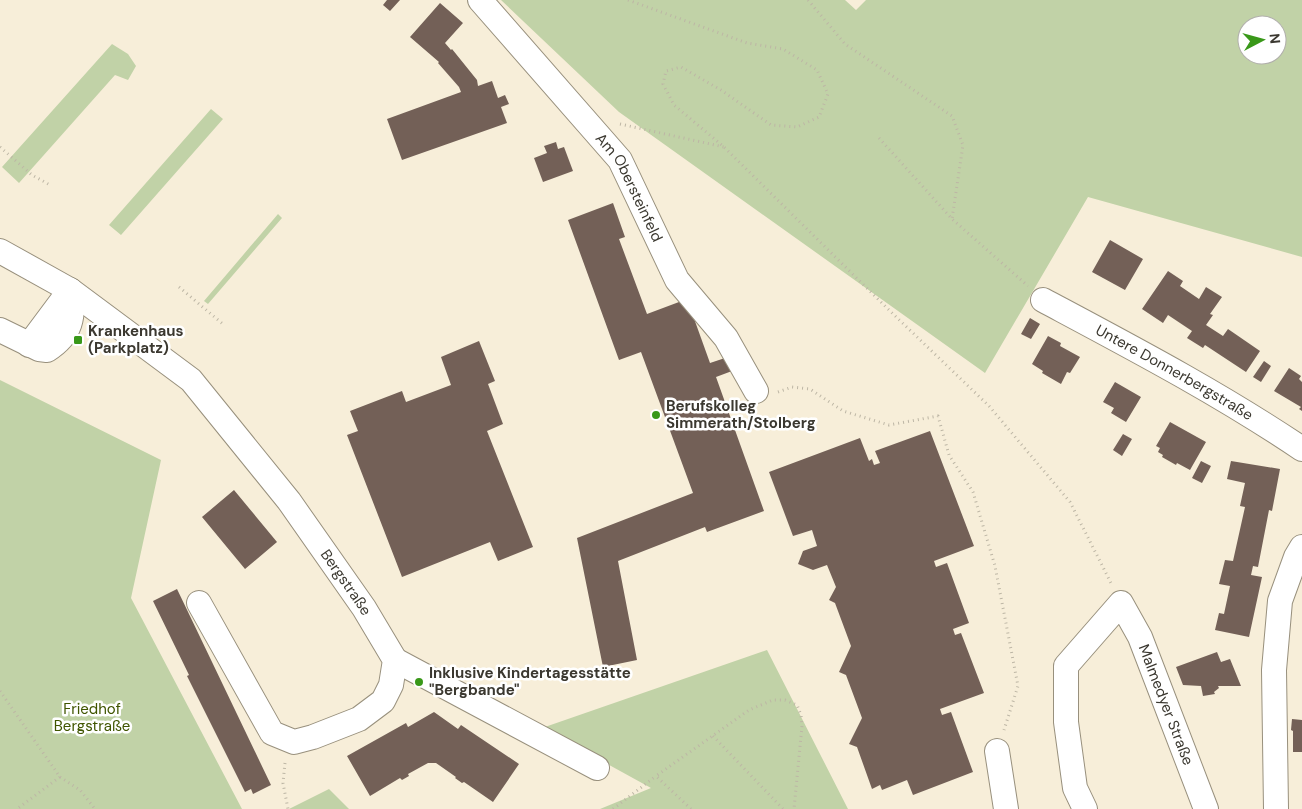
<svg xmlns="http://www.w3.org/2000/svg" width="1302" height="809" font-family="'DM Sans',sans-serif">
	<rect width="100%" height="100%" fill="#f7eed9"/>
	<!-- green -->
	<path fill="#c1d2a7" fill-rule="evenodd" d="M501 0H845L856 10 866 0H1302V257L1088 197 985 373 619 112ZM1247 25H1277V55H1247Z
		M112 44 128 54 136 66 128 80 115 75 19 183 2 167Z
		M211 109 223 119 121 235 109 225Z
		M278 214 282 218 208 304 204 301Z
		M0 380 161 460 131 598 242 809H0Z
		M767 650 848 809H600L651 788 542 728Z
		M329 789 349 809H289Z"/>
	<!-- building -->
	<path fill="#736057" d="M387 0H400L390 11 383 5Z
		M440 3 463 23 445 43 451 50 452 49 477 80 478 86 492 81 498 98 505 95 509 104 501 107 507 123 402 160 387 119 461 92 459 87 438 63 439 62 410 37Z
		M556 142 558 149 564 147 573 171 543 182 534 158 547 153 544 146Z
		M613 203 625 237 619 239 647 314 687 299 710 363 728 357 732 371 716 377 764 511 707 532 705 527 618 561 637 660 603 667 577 538 693 493 641 352 619 360 568 220Z
		M1110 240 1143 259 1125 290 1092 272Z
		M1168 271 1183 281 1180 286 1199 299 1206 287 1222 297 1210 314 1213 315 1206 325 1223 336 1228 329 1260 351 1246 372 1205 345 1203 348 1187 338 1192 331 1168 315 1163 323 1142 309Z
		M1030 318 1040 324 1031 339 1021 334Z
		M1048 336 1061 343 1060 346 1080 357 1070 373 1067 372 1061 384 1042 373 1043 371 1032 364Z
		M479 341 495 381 488 384 503 424 487 431 533 547 498 561 490 542 402 577 347 435 358 431 350 411 402 391 406 402 451 385 441 357Z
		M1264 361 1271 366 1261 382 1253 377Z
		M1289 368 1301 376 1299 379 1302 382V411L1299 409 1301 407 1274 391Z
		M1115 382 1141 397 1126 422 1111 413 1114 408 1103 402Z
		M1170 422 1206 442 1190 470 1177 463 1176 465 1162 457 1163 455 1158 452 1160 448 1156 446Z
		M930 431 974 546 934 561 936 567 947 563 969 623 953 629 955 635 961 633 984 693 940 709 942 715 951 712 973 772 913 795 907 780 882 790 880 785 872 789 857 747 849 744 862 718 846 675 839 672 851 646 835 603 829 600 836 587 827 565 813 570 798 564 803 551 817 546 812 530 793 536 769 472 860 438 869 461 872 459 874 465 880 463 875 451Z
		M1123 434 1132 439 1122 456 1113 450Z
		M1201 461 1211 466 1202 483 1192 478Z
		M1231 461 1280 469 1272 511 1269 510 1258 567 1253 566 1251 575 1262 577 1249 637 1215 630 1219 613 1224 614 1230 586 1219 584 1225 560 1233 561 1245 507 1240 506 1245 483 1227 479Z
		M234 490 277 542 245 569 202 517Z
		M177 589 271 785 253 794 251 789 245 792 187 676 189 675 153 601Z
		M1217 652 1221 662 1230 659 1241 686H1218L1219 688 1214 692 1215 694 1203 696 1201 686 1183 685 1176 667Z
		M434 712 458 729 461 725 519 764 493 802 464 782 462 783 455 778 456 777 436 763H428L408 774 409 776 402 780 400 778 370 796 347 756 406 723 408 727Z
		M1292 719 1302 720V752H1293V731L1291 730Z"/>
	<g fill="none" stroke-linecap="round" stroke-linejoin="round">
		<!-- minor casing -->
		<g stroke="#98907d" stroke-width="26">
			<g id="minor">
				<path id="s1" d="M480 0 620 160 677 280 726 338 756 391"/>
				<path id="s2" d="M0 251 70 290 191 380 289 501 364 608 395 660 391 685 383 701 359 719 313 737 294 742 272 733 199 603"/>
				<path id="s3" d="M1043 300C1131 347 1219 393 1302 449"/>
				<path d="M0 330 39 349 47 350C71 335 75 316 70 290"/>
				<path d="M29 345 70 290"/>
				<path d="M395 660 597 768"/>
				<path d="M997 751 1006 809"/>
				<path id="s4" d="M1085 809 1075 788 1066 722V666L1121 603 1140 637 1206 809"/>
				<path d="M1276 809 1274 670 1280 601 1296 557 1302 547"/>
			</g>
		</g>
		<!-- path -->
		<path stroke="#bdb6a5" stroke-width="3" stroke-dasharray="1 4" stroke-linecap="butt" d="M628 0 747 43 783 49 817 70 828 94 819 117 797 127 771 125 721 90 681 67 666 71 663 84 674 105 724 147 890 311 989 406 1070 502 1111 583
			M808 0 845 44 952 116 963 145 952 219
			M620 124 724 147
			M879 138 952 219 1028 286
			M0 147 32 175 50 185
			M179 287 224 325
			M778 392 792 387 810 389 843 411 889 425 938 416 949 455 973 492 995 566 1018 686 1004 730
			M0 691 60 777 17 809
			M713 736 783 809
			M285 763 283 783 288 809
			M60 777 80 790 95 809
			M613 809 656 776
			M691 809 656 776 749 710 773 700H785L797 705 801 715 802 726 794 809"/>
		<!-- minor -->
		<use href="#minor" stroke="#fff" stroke-width="24"/>
	</g>
	<!-- markers -->
	<g fill="#399819" stroke="#fff" stroke-width="2">
		<rect x="73" y="335" width="10" height="10" rx="2.5"/>
		<circle cx="656" cy="415" r="5"/>
		<circle cx="419" cy="682" r="5"/>
	</g>
	<g text-anchor="middle" dominant-baseline="central" stroke-width="5" stroke-linejoin="round" paint-order="stroke">
		<!-- street labels -->
		<g font-size="15" fill="#3b3830" stroke="#fff">
			<text stroke="none"><textPath href="#s1" startOffset="241">Am Obersteinfeld</textPath></text>
			<text stroke="none"><textPath href="#s3" startOffset="150">Untere Donnerbergstraße</textPath></text>
			<text stroke="none"><textPath href="#s2" startOffset="486">Bergstraße</textPath></text>
			<text stroke="none"><textPath href="#s4" startOffset="341">Malmedyer Straße</textPath></text>
		</g>
		<!-- poi labels -->
		<g font-size="15" font-weight="bold" fill="#3b3830" stroke="#fff" text-anchor="start">
			<text x="88" y="331">Krankenhaus<tspan x="88" dy="17">(Parkplatz)</tspan></text>
			<text x="666" y="406">Berufskolleg<tspan x="666" dy="17">Simmerath/Stolberg</tspan></text>
			<text x="429" y="673">Inklusive Kindertagesstätte<tspan x="429" dy="17">"Bergbande"</tspan></text>
		</g>
		<!-- park labels -->
		<g font-size="15" fill="#405500" stroke="#fff">
			<text x="92" y="709">Friedhof<tspan x="92" dy="17">Bergstraße</tspan></text>
		</g>
	</g>
	<!-- north arrow -->
	<g transform="translate(1262 40) rotate(84)"><circle r="24" fill="#ffffff" stroke="#b1afac"/>
	<path d="M0-4L9 19L0 12L-9 19Z" fill="#399819"/>
	<text y="-8" font-size="14" font-weight="bold" text-anchor="middle" fill="#3b3830">N</text>
	</g>
</svg>
